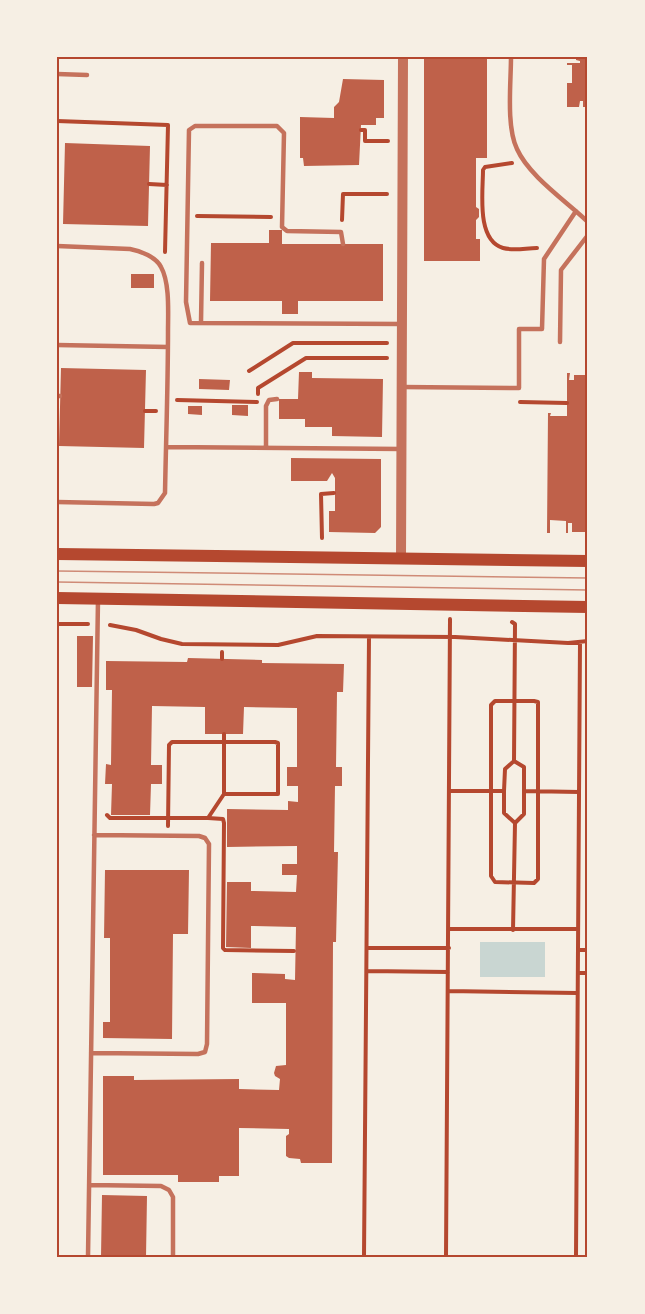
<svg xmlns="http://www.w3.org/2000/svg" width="645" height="1314" font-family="'Archivo Narrow',sans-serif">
	<rect width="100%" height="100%" fill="#f6efe4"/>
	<!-- water -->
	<path fill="#c9d6d2" d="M480 942H545V977H480Z"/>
	<!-- building -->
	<path fill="#bf614a" d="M424 57H487V158H476V207L479 209V217L476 220V239H480V261H424Z
		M576 57H588V107H583V101H580L579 107H567V83H572V65H567V63H580V61L576 60Z
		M343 79 384 80V118H376V125H361L359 165 304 166 303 158H300V117L334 118V107L339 102Z
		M65 143 150 146 148 226 63 224Z
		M269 230H282V244H383V301H298V314H282V301H210L211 243H269Z
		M131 274H154V288H131Z
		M61 368 146 370 144 448 59 446Z
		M299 372H312V378L383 379 382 437 332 436V427H305V419H279V399H298Z
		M567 373H570L569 380H574V375H588V532H572V523H568V533H566V521L550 520V533H547L548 413H551L550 416H567Z
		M199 379 230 380 229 390 199 389Z
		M232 405H248V416L232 415Z
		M188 406H202V415L188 414Z
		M291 458 381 459V527L375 533 329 532V511H335V478L332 473 327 481H291Z
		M77 636H93L92 687H77Z
		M188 658 262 660V663L344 664 343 692H337L336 767H342V786H335L334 852H338L336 942H333L332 1163H301L300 1159 289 1158 286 1156V1136L289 1134V1129L239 1128V1176H219V1182H178V1175H103V1076H134V1080L239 1079V1089L279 1090 280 1079 275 1076 274 1073 276 1066 286 1065V1003H252V973L285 974V979L295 980 296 927 251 926V948L226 947 227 882H251V891L296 892 297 875H282V864H297V846L227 847V809L288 810V801L298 802V786H287V767H297V708L244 707 243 734H205V707L152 706 151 765H162V784H151L150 815H111L112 784H105L106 764 111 765 112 690H106V661L187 662Z
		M105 870H189L188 934H173L172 1039 103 1038V1022H110V938H104Z
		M102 1195 147 1196 146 1257H101Z"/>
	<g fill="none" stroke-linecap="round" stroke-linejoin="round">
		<!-- path -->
		<path stroke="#b5482f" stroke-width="4" d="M574 57H576
			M57 121 168 125 165 252
			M361 130H365V141H388
			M512 163 485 167 483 170C483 192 476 240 503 248 514 251 526 248 537 248
			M149 184 167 185
			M197 216 271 217
			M342 220 343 194H387
			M249 371 293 343H387
			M258 394V388L306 358H387
			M177 400 257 402
			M520 402 567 403
			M145 411H156
			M322 538 321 494 334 493
			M512 622 515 624 514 761 524 767V814L515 823
			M57 624H88
			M110 625 136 630 161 639 182 644 278 645 317 636 455 637 568 643 588 641
			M222 652V659
			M495 701H534L538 702V879L534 883 495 882 491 876V705Z
			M449 791H504V813L515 823 513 930
			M504 791 505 769 514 761
			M524 791 579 792
			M107 815 110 818H208L224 794
			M208 818 223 819 224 823 223 948 225 950 294 951
			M168 826 169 745 172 742H275L278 743V794H224V734
			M449 929H578
			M367 948H449
			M578 950H588
			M367 971 448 972
			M578 973H588
			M448 991 577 993
			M364 1257 369 637
			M446 1257 450 619
			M576 1257 580 642"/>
		<!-- service -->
		<path stroke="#c5725c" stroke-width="4.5" d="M511 57C511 83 506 126 517 149 529 176 566 201 588 222
			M57 74 87 75
			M343 244 341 232 287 231 282 227 284 133 277 126H195L189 130 186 302 190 323 402 324
			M57 246 130 249C141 251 156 257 161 267 170 283 168 313 168 331 168 385 166 439 165 493L158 503 154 504 57 502
			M201 322 202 263
			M560 342 561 270 588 235
			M57 345 168 347
			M402 387 519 388V329H542L544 259 576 211
			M57 396H60
			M166 447 402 449
			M266 448V406L269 400 277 399
			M91 1053 198 1054 205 1052 207 1044 209 844 205 838 199 836 94 835
			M89 1185 161 1186 169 1190 173 1197V1257
			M88 1257 98 599"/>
		<!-- tertiary -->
		<path stroke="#c5725c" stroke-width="10" d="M401 559 403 57"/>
		<!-- secondary -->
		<path stroke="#b5482f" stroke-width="12" d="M57 554 588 561
			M57 598 588 607"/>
		<!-- tram -->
		<path stroke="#cf8b77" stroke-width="1.5" d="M57 571 588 578
			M57 582 588 590"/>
	</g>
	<!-- border -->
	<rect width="645" height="1314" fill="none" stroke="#f6efe4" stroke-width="117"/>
	<rect x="58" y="58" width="528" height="1198" fill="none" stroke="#b5482f" stroke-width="2"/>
</svg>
